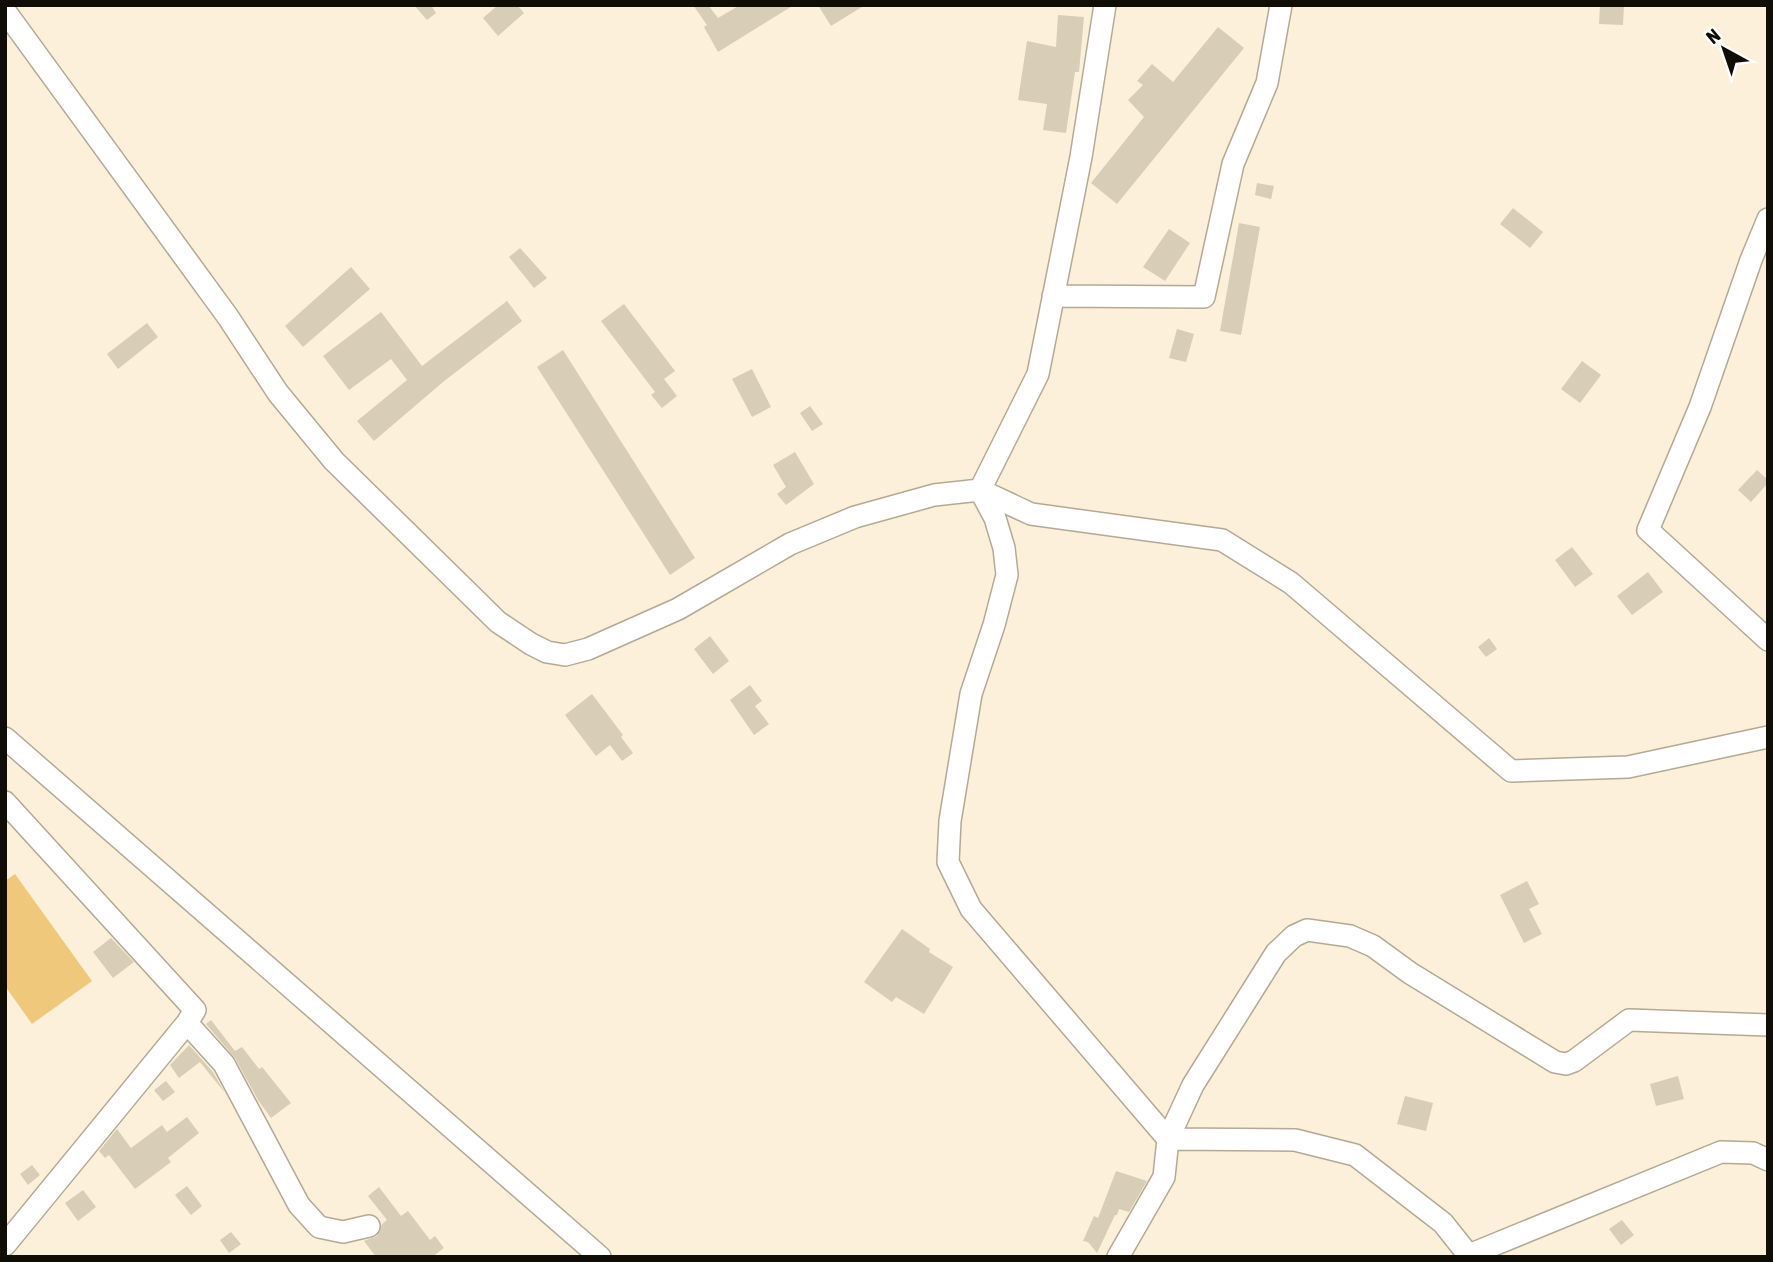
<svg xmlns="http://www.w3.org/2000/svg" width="1773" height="1262" font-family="'Asap Condensed',sans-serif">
	<rect width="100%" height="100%" fill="#fcf0da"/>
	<!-- water -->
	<path fill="#f0c87c" d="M15 874 92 981 32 1024 5 986V881Z"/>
	<!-- building -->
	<path fill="#d8cdb7" d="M414 5H431L436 13 427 20Z
		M498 5H517L524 13 498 36 483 18Z
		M693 5H708L718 18 740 5H794L718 52 704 27 707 25Z
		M818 5H865L831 26Z
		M1600 5H1624L1623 25 1599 24Z
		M1058 15 1084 17 1079 72H1075L1066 133 1043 130 1047 104 1018 100 1027 41 1056 47Z
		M1218 27 1244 48 1117 204 1091 183 1144 117 1128 100 1143 85 1137 81 1152 64 1173 82Z
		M1257 183 1274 186 1271 199 1255 195Z
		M1513 208 1543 232 1530 248 1500 224Z
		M1239 223 1260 227 1241 335 1220 331Z
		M1169 229 1190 243 1165 281 1143 267Z
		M520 248 547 278 534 288 509 257Z
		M351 267 370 289 303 347 285 326Z
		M507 301 522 321 443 382 374 441 357 421 407 380 391 359 349 390 323 356 381 312 422 366Z
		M624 304 675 371 664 379 677 396 662 408 651 395 655 392 601 321Z
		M147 323 158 337 118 369 107 354Z
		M1177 329 1194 334 1186 362 1169 358Z
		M563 350 695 558 670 575 537 367Z
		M1582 361 1601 375 1580 403 1561 389Z
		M752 369 771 407 752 417 732 379Z
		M810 406 823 424 812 431 800 413Z
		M795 452 814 484 786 505 777 494 786 487 773 465Z
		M1757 470 1768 480V483L1751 502 1738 490Z
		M1572 547 1593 574 1575 587 1555 560Z
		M1648 572 1663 592 1632 615 1617 596Z
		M710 636 729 661 713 674 694 649Z
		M1489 638 1497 649 1486 657 1478 647Z
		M750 685 762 701 755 706 769 724 754 735 730 700Z
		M592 694 623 735 621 737 633 753 622 761 610 745 596 756 565 715Z
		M1527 881 1539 904 1529 909 1542 934 1524 943 1500 895Z
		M902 929 930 949 929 952 953 967 924 1014 896 997 892 1002 864 982Z
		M111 938 134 962 113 978 93 952Z
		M211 1020 235 1051 242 1047 259 1069 262 1067 291 1103 271 1118 258 1100 235 1058 206 1024Z
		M189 1045 213 1072 225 1093 200 1062 179 1078 170 1065Z
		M1678 1076 1684 1099 1656 1106 1650 1084Z
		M166 1081 175 1092 163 1101 154 1090Z
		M1405 1096 1433 1103 1426 1131 1397 1124Z
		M187 1117 199 1133 168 1158 171 1162 135 1189 109 1155 105 1158 99 1151 117 1129 131 1148 162 1125 167 1132Z
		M32 1165 40 1175 28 1185 20 1174Z
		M1116 1171 1147 1181 1129 1212 1119 1209 1117 1215H1115L1097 1253 1088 1242 1083 1241 1094 1216 1098 1218Z
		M187 1186 202 1206 191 1215 175 1195Z
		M379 1187 401 1216 408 1211 430 1240 435 1236 444 1248 432 1257H376L364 1241 377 1236 382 1224 387 1220 368 1196Z
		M83 1190 96 1207 78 1221 65 1203Z
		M1622 1220 1634 1235 1621 1245 1609 1229Z
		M231 1232 241 1244 229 1253 220 1240Z"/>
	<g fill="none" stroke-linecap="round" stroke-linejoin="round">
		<!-- minor casing -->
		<g stroke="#b4a994" stroke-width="24">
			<path id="minor" d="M1105 5 1081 157 1038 374 980 490 1031 514 1222 540 1291 583 1511 771 1628 767 1768 737
				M5 11 228 317 278 393 334 461 498 622 531 644 547 652 565 655 588 649 678 609 790 544 855 517 934 495 980 490 995 518 1004 548 1007 575 994 625 971 694 950 821 948 862 971 909 1168 1139 1295 1140 1355 1155 1443 1223 1470 1257
				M1768 219 1751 260 1700 407 1648 530 1768 640
				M1053 296 1204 297 1233 164 1267 83 1281 5
				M5 738 600 1257
				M5 802 195 1010 187 1023 5 1245
				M187 1023 224 1064 299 1205 319 1227 343 1232 369 1226
				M1469 1255 1721 1152 1753 1153 1768 1160
				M1118 1257 1164 1177 1168 1139 1193 1085 1276 953 1294 936 1307 930 1350 936 1373 946 1410 973 1555 1062 1566 1064 1574 1061 1629 1020 1768 1025"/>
		</g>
		<!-- minor -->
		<use href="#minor" stroke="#fff" stroke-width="21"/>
	</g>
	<!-- border -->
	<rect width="1773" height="1262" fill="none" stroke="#100c06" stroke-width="14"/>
	<!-- north arrow -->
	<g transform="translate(1724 49) rotate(320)" stroke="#ffffff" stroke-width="5" paint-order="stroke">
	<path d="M0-5L12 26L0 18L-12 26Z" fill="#100c06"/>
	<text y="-10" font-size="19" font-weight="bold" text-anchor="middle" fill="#100c06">N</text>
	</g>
</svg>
